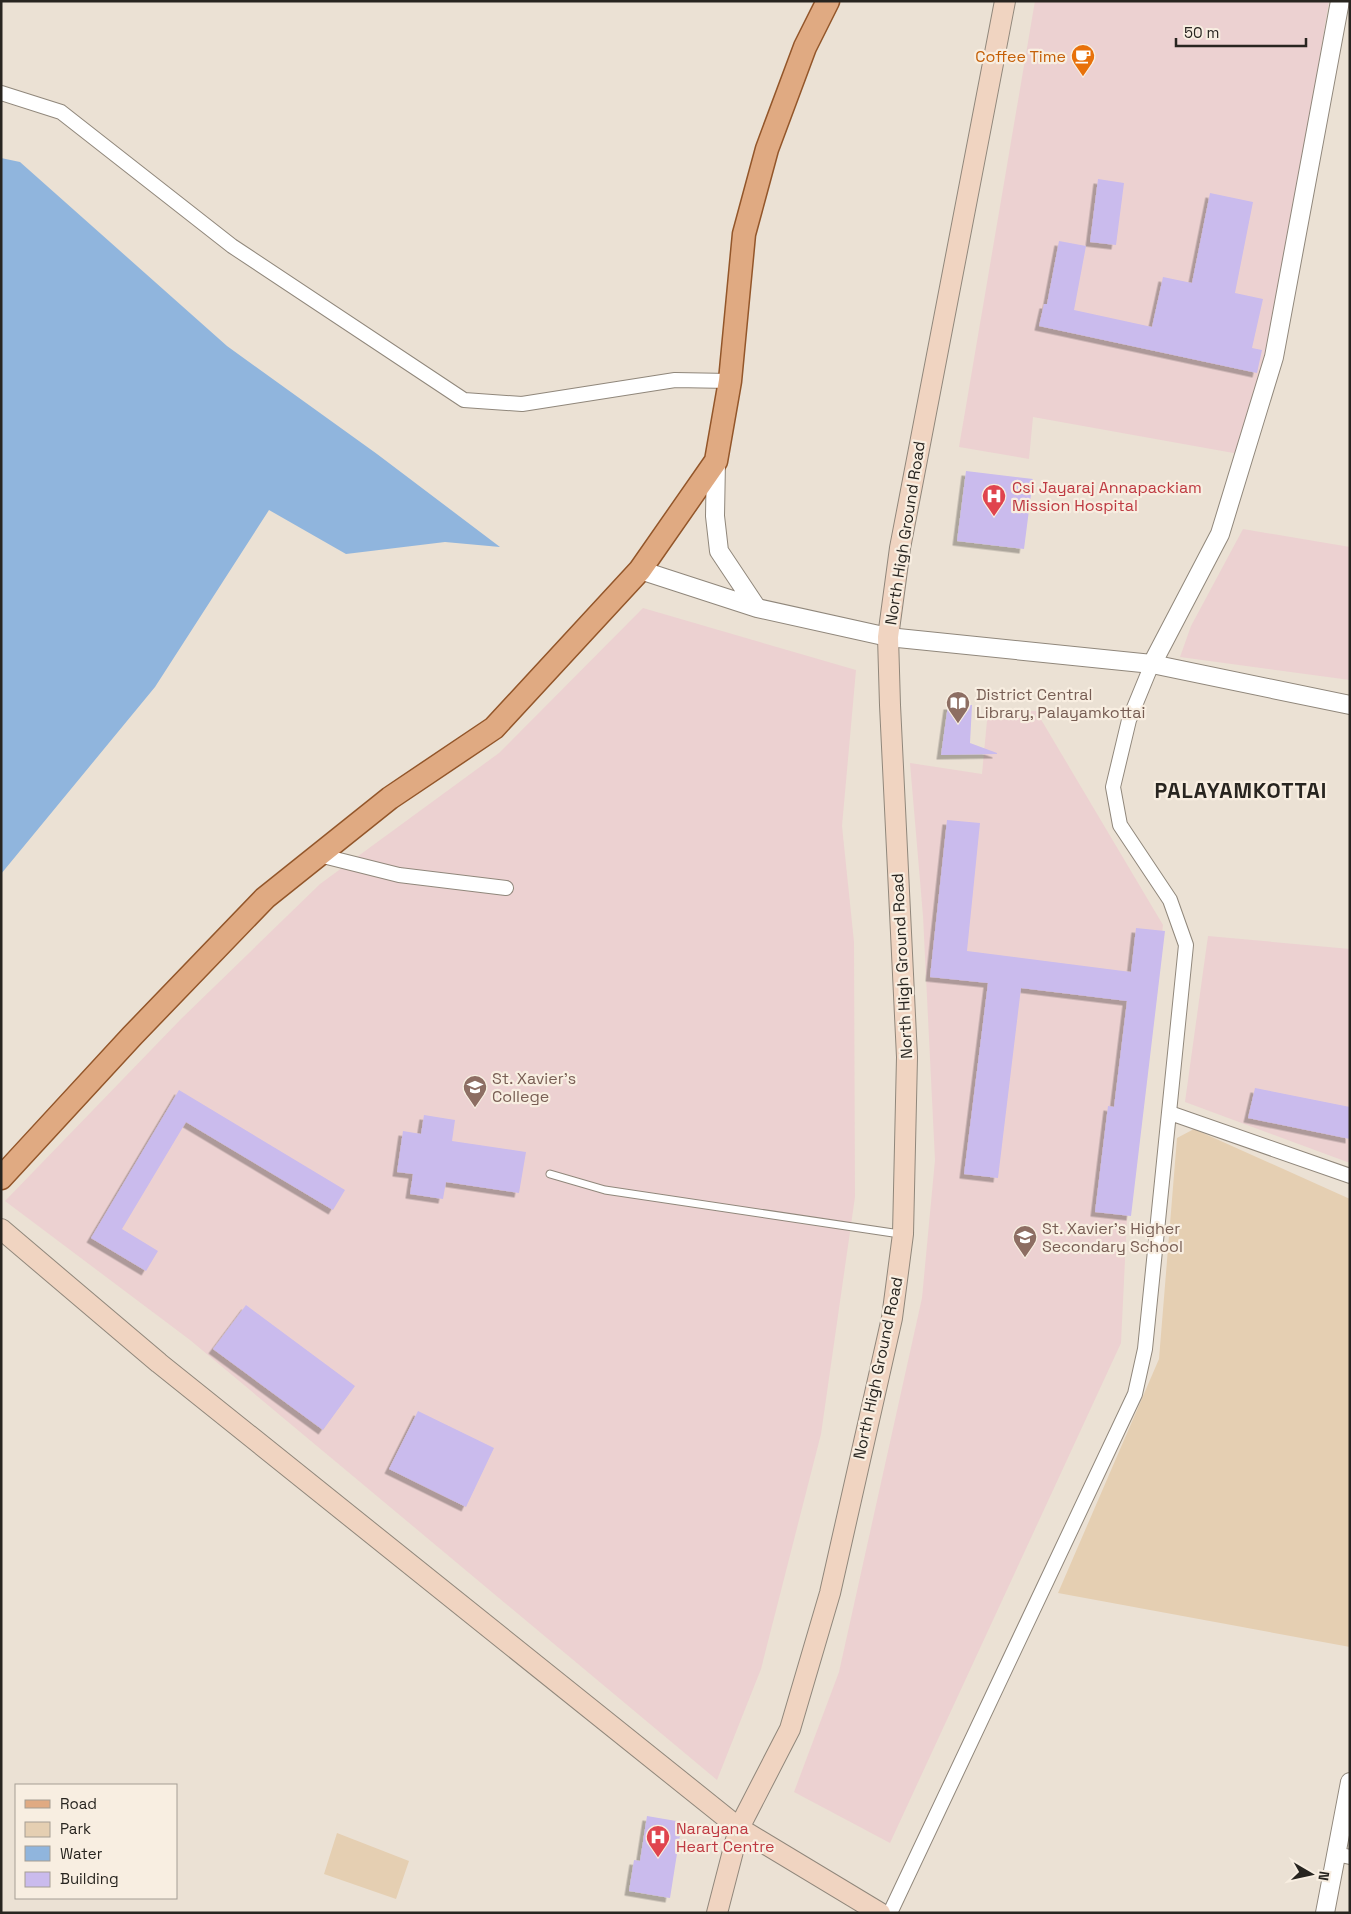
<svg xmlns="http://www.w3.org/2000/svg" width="1351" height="1914" font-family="'Space Grotesk',sans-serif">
	<defs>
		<filter id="shadow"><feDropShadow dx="-4.5" dy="4.5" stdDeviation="0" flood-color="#0004"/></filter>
	</defs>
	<rect width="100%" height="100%" fill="#ebe1d4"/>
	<!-- education -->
	<path fill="#ecd1d1" d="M1035 1H1329L1272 343 1239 454 1033 417 1029 459 959 447Z
		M1243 529 1350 547V680L1180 657 1191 626Z
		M643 608 856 670 842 826 854 942 855 1197 821 1434 761 1669 717 1780 190 1340 5 1201 181 1019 320 884 499 753Z
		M988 710 1036 711 1163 925 1127 1218 1121 1343 890 1843 794 1792 839 1672 922 1298 935 1160 923 916 910 763 982 774Z
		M1208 936 1350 949V1163L1185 1102Z"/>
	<!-- green -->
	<path fill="#e5cfb2" d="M1194 1129 1350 1199V1647L1058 1593 1159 1359 1177 1138Z
		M337 1833 409 1861 396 1899 324 1874Z"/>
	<!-- water -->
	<path fill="#90b5dd" d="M1 158 20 162 227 346 377 454 500 547 445 542 346 554 269 510 155 687 1 874Z"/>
	<!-- building -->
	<path fill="#cabbed" filter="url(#shadow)" d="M1098 179 1124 183 1116 245 1090 242Z
		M1210 193 1253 202 1235 293 1263 299 1252 348 1262 350 1257 373 1039 326 1044 304H1047L1059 241 1086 246 1074 310 1152 327 1163 277 1192 283Z
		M966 471 1033 479 1024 549 957 541Z
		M948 705H972L970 743 997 753V754L941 755Z
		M947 820 980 823 967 951 1131 972 1136 928 1165 931 1131 1216 1095 1212 1108 1106 1114 1107 1127 1001 1021 988 998 1178 964 1174 988 983 930 977Z
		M1255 1088 1350 1107V1139L1248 1118Z
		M179 1090 345 1190 333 1210 186 1122 122 1229 158 1251 146 1271 91 1238Z
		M424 1115 455 1120 452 1141 526 1152 519 1193 446 1182 443 1199 410 1194 413 1174 397 1172 403 1131 421 1134Z
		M246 1305 355 1386 323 1430 213 1349Z
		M418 1411 494 1448 466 1507 389 1469Z
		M647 1816 682 1822 670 1898 629 1891 634 1860 640 1861Z"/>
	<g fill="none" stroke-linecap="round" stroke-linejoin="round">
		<!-- service casing -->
		<g stroke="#90877b" stroke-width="9">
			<path id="service" d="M550 1174 605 1190 900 1234"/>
		</g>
		<!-- minor casing -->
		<g stroke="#90877b" stroke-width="16">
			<path id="minor" d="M1 93 61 112 232 246 464 400 522 404 675 380 730 381
				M319 855 399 875 506 888
				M1170 1113 1350 1176
				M1336 1854 1350 1857
				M890 1913 1135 1394 1145 1349 1186 945 1170 900 1120 825 1113 787 1129 720 1152 664"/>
		</g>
		<!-- tertiary casing -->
		<g stroke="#90877b" stroke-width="20">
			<path id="tertiary" d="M716 461 715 516 719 551 757 608
				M640 570 757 608 888 637 1152 664 1350 705
				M1152 664 1220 534 1274 357 1340 1
				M1325 1913 1350 1782"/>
		</g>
		<!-- secondary casing -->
		<g stroke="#90877b" stroke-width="22">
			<path id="secondary" d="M1 1229 159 1363 739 1828 880 1913
				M717 1913 739 1828 790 1729 830 1593 892 1318 903 1234 907 1057 890 705 888 637 900 548 1005 1"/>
		</g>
		<!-- primary casing -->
		<g stroke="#93562a" stroke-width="25">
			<path id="primary" d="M1 1178 132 1036 265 898 390 798 494 728 640 570 716 461 730 381 744 234 767 149 805 47 828 1"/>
		</g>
		<!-- service -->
		<use href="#service" stroke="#fff" stroke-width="7"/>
		<!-- minor -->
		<use href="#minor" stroke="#fff" stroke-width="14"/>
		<!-- tertiary -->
		<use href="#tertiary" stroke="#fff" stroke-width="18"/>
		<!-- secondary -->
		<use href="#secondary" stroke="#f0d4c1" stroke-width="20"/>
		<!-- primary -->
		<use href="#primary" stroke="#e0aa82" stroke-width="22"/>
	</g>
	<!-- icons -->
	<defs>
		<g id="cafe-pin" transform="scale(1.25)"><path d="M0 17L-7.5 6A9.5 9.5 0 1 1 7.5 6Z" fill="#e8710a" stroke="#f8eee1"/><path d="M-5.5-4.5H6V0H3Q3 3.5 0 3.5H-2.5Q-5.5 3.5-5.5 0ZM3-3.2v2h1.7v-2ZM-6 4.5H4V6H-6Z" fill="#fff"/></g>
		<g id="hospital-pin" transform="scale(1.25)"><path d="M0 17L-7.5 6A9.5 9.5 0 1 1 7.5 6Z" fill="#e0444e" stroke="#f8eee1"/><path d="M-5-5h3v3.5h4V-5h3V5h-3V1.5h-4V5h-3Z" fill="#fff"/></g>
		<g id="library-pin" transform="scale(1.25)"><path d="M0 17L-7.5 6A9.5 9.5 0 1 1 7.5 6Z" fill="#8d6e63" stroke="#f8eee1"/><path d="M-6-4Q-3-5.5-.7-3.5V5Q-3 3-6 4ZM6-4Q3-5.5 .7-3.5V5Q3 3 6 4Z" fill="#fff"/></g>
		<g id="university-pin" transform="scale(1.25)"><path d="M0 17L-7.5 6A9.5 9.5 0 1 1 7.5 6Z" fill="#8d6e63" stroke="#f8eee1"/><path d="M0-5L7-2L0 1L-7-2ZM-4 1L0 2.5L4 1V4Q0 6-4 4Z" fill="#fff"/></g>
		<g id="school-pin" transform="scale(1.25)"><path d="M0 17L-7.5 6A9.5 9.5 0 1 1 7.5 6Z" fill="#8d6e63" stroke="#f8eee1"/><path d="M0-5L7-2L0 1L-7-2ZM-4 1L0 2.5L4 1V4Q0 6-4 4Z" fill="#fff"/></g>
	</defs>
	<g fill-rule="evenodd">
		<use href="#cafe-pin" x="1083" y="56"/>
		<use href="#hospital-pin" x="994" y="496"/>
		<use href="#library-pin" x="958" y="703"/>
		<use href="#university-pin" x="475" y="1087"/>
		<use href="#school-pin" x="1025" y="1237"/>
		<use href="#hospital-pin" x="658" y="1837"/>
	</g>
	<g text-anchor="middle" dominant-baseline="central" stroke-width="4.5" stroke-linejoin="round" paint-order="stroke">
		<!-- food labels -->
		<g font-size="16" fill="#c56008" stroke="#f8eee1" text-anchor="end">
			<text x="1066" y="56">Coffee Time</text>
		</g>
		<!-- health labels -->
		<g font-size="16" fill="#be3a42" stroke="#f8eee1" text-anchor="start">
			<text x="1012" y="487">Csi Jayaraj Annapackiam<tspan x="1012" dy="18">Mission Hospital</tspan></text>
			<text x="676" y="1828">Narayana<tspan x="676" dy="18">Heart Centre</tspan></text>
		</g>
		<!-- street labels -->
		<g font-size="16" fill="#282520" stroke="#f8eee1">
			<text transform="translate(905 533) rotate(-81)">North High Ground Road</text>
			<text transform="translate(902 966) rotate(-93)">North High Ground Road</text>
			<text transform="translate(878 1368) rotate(-78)">North High Ground Road</text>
		</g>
		<!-- education labels -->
		<g font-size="16" fill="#785e54" stroke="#f8eee1" text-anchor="start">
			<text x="976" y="694">District Central<tspan x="976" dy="18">Library, Palayamkottai</tspan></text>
			<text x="492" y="1078">St. Xavier's<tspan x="492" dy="18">College</tspan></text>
			<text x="1042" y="1228">St. Xavier's Higher<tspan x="1042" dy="18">Secondary School</tspan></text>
		</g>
		<!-- district labels -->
		<g font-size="21" font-weight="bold" letter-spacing="1" fill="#282520" stroke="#f8eee1">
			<text x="1241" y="790">PALAYAMKOTTAI</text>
		</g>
	</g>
	<!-- border -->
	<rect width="1351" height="1914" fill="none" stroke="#282520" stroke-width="5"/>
	<!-- legend -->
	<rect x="15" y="1784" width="162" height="115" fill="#f8eee1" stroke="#a59e94"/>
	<rect x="25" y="1800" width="25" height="8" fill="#e0aa82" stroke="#a59e94"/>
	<text x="60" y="1809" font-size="15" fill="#282520">Road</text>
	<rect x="25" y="1822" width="25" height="15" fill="#e5cfb2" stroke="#a59e94"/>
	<text x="60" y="1834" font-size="15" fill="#282520">Park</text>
	<rect x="25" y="1846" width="25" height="15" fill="#90b5dd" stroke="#a59e94"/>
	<text x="60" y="1859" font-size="15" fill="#282520">Water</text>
	<rect x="25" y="1872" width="25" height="15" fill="#cabbed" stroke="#a59e94"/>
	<text x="60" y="1884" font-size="15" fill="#282520">Building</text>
	<!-- north arrow -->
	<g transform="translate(1311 1874) rotate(99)" stroke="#f8eee1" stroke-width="4" paint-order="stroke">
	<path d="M0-4L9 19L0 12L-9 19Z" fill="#282520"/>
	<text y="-8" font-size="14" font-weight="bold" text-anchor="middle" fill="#282520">N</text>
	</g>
	<!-- scale -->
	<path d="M1176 38v8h130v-8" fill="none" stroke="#282520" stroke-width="2.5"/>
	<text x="1184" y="38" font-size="15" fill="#282520" stroke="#f8eee1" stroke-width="4" paint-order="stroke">50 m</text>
</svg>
